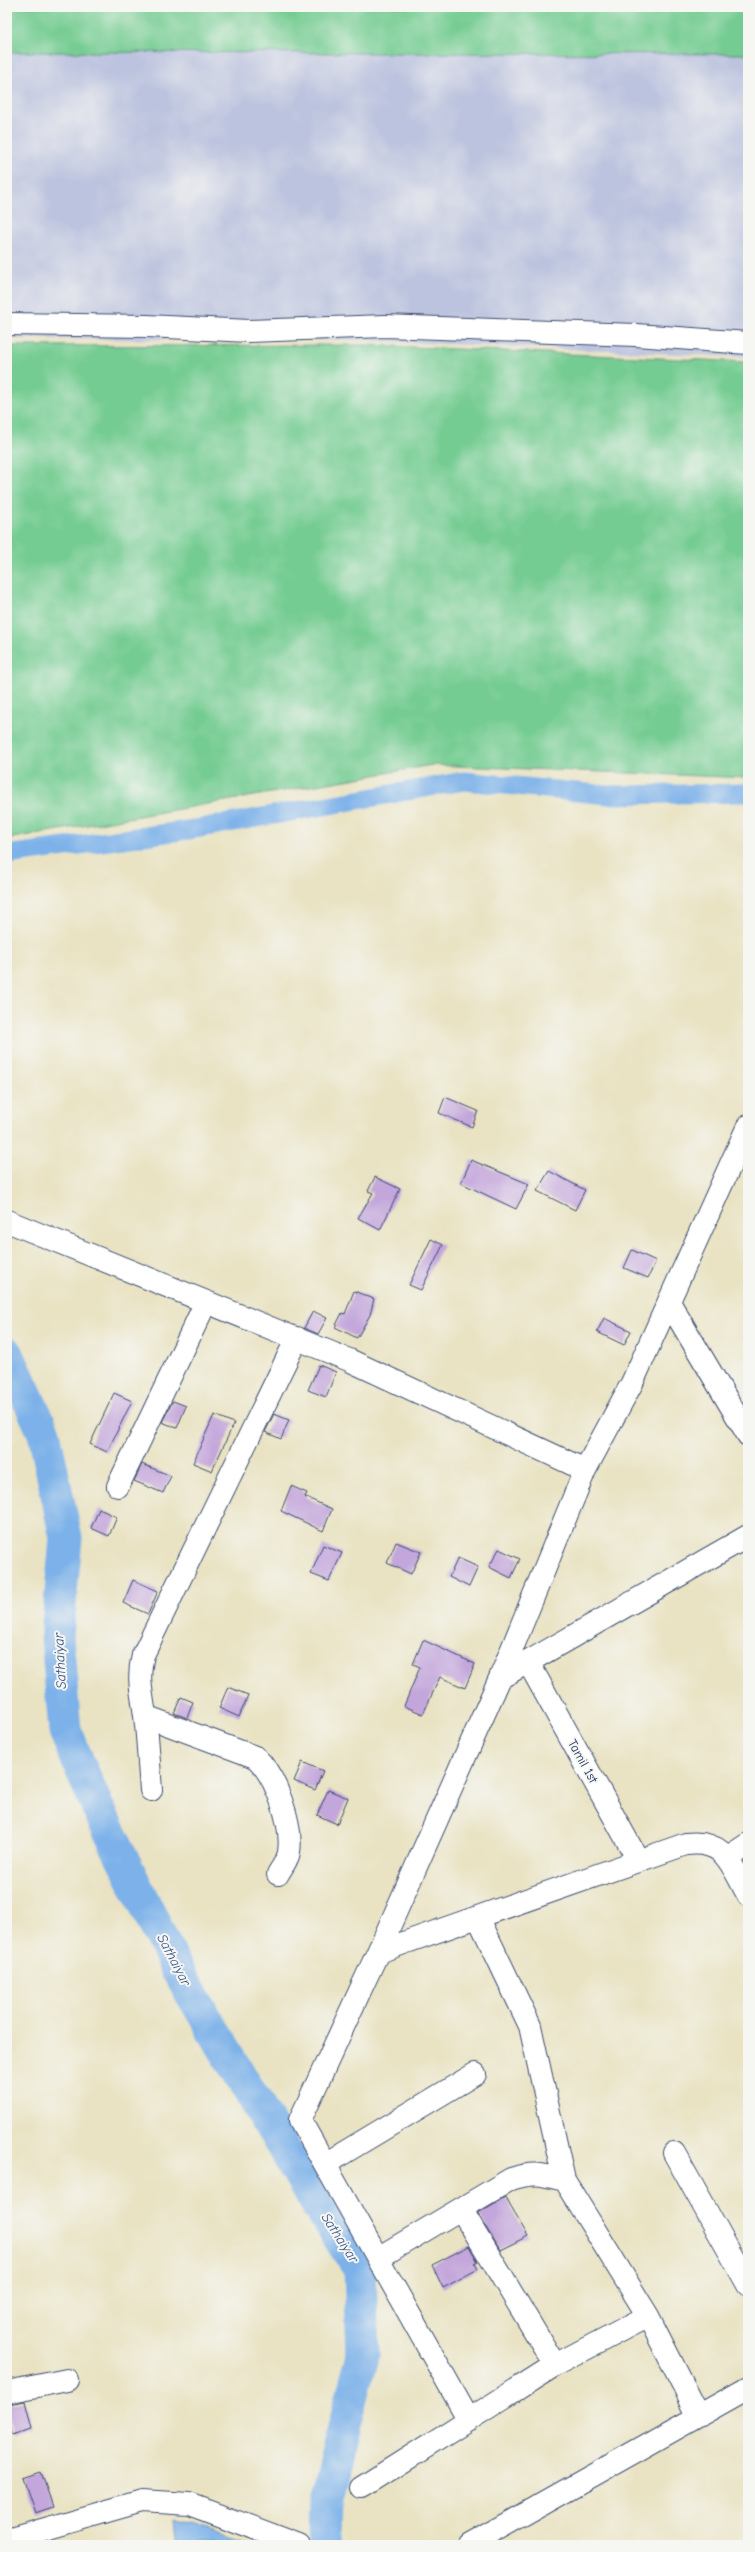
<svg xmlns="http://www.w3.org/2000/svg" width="755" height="2552" font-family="'Comic Neue',sans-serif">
	<rect width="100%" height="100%" fill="#f6f6f2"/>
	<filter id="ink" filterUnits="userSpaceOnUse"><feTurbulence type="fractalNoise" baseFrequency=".025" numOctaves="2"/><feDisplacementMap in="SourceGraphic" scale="8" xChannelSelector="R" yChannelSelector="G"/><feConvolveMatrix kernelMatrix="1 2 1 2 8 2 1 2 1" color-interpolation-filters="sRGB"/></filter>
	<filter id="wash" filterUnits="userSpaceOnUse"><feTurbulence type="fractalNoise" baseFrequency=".012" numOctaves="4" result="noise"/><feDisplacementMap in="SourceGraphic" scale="16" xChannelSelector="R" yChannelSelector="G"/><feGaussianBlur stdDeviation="0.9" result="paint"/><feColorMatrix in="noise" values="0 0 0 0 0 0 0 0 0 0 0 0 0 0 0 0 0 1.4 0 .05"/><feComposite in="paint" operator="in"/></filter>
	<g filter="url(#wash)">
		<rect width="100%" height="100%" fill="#e9e3c3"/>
		<!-- industrial -->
		<path fill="#bcc3de" d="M7 7H748V357L356 340 7 339Z"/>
		<!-- green -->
		<path fill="#75cc92" stroke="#487e78" d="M7 7H748V54L7 52Z
			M367 345 748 362V778L432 765 7 839V346Z"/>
		<!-- water -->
		<path fill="#7bb1e9" stroke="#4b70a4" d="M174 2521 246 2545H176Z"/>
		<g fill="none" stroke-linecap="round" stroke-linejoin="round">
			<!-- canal -->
			<path stroke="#7bb1e9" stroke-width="19" d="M7 855 195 829 464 781 608 795 748 793"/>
			<!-- river -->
			<path stroke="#7bb1e9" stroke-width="33" d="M7 1353 44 1433 66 1538 57 1636 65 1731 97 1806 176 1968 315 2201 360 2270 363 2355 326 2497 325 2545"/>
		</g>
		<g id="blocks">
			<!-- building -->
			<path fill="#c3a6db" d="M445 1097 478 1111 472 1127 439 1113Z
				M471 1160 529 1184 516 1209 461 1183Z
				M549 1171 585 1190 575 1210 537 1191Z
				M375 1177 400 1189 380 1230 358 1218 373 1193 368 1191Z
				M431 1239 443 1245 421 1290 409 1285Z
				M632 1250 656 1261 648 1278 624 1268Z
				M354 1291 374 1299 370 1315 357 1338 335 1327 342 1313 345 1314Z
				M313 1311 327 1318 318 1334 304 1328Z
				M604 1318 631 1331 624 1345 597 1332Z
				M319 1365 336 1372 326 1397 308 1390Z
				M114 1393 132 1401 107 1452 90 1444Z
				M173 1401 186 1406 177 1428 162 1422Z
				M274 1414 289 1420 281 1439 265 1432Z
				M214 1415 234 1423 212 1471 193 1463Z
				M142 1464 171 1476 163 1493 134 1481Z
				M291 1486 307 1493 305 1497 332 1509 323 1531 281 1511Z
				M99 1509 117 1517 109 1536 91 1528Z
				M396 1542 421 1552 411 1574 387 1563Z
				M323 1545 342 1553 329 1581 311 1574Z
				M499 1549 520 1559 511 1578 489 1567Z
				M458 1558 478 1567 469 1587 449 1577Z
				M133 1580 158 1591 148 1614 123 1603Z
				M423 1640 475 1664 465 1688 440 1677 423 1714 404 1706 420 1667 413 1664Z
				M228 1687 248 1695 239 1717 219 1708Z
				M181 1697 193 1702 187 1718 174 1713Z
				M302 1762 323 1771 315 1790 294 1781Z
				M328 1790 348 1798 337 1824 317 1815Z
				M505 2197 528 2236 500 2250 478 2213Z
				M469 2246 478 2262 475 2264 478 2269 443 2288 432 2265Z
				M25 2401 32 2429 12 2435 7 2404Z
				M41 2472 53 2507 35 2513 23 2478Z"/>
		</g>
	</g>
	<g filter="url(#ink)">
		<use href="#blocks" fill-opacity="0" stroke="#3a4a6d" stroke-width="1"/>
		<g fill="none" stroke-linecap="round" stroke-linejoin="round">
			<!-- minor casing -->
			<g stroke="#3a4a6d" stroke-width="24">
				<path id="minor" d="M7 324 147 326 249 331 385 326 636 335 748 343
					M7 1221 349 1360 585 1470
					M669 1302 748 1435
					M118 1486 206 1302
					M528 1662 638 1860
					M500 1678 748 1536
					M145 1716 255 1757C276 1775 293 1825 289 1852 288 1860 281 1868 278 1874
					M151 1790C149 1766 148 1741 145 1716 142 1692 137 1679 143 1655L297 1338
					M727 1858 748 1844
					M478 1917 530 2026 564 2180
					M378 1952 686 1844C726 1839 731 1865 748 1895
					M674 2153 748 2285
					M325 2164 475 2074
					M461 2209 555 2365
					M378 2258 511 2179C534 2172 540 2174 564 2180L648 2316
					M7 2392 67 2380
					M469 2420 300 2120 378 1952 500 1678 585 1470 632 1383 748 1126
					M361 2488 555 2365 648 2316 699 2416
					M7 2540 142 2501 189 2504 299 2545
					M469 2545 748 2388"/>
			</g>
			<!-- minor -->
			<use href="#minor" stroke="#fff" stroke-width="22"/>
		</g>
	</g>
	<g text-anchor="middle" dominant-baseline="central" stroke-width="4" stroke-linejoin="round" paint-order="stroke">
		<!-- street labels -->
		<g font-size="13" fill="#1b2f5e" stroke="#f6f6f2">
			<text transform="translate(583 1761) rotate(61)">Tamil 1st</text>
		</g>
		<!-- water labels -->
		<g font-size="14" font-style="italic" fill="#385688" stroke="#f6f6f2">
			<text transform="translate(60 1661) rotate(-93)">Sathaiyar</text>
			<text transform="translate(174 1960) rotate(62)">Sathaiyar</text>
			<text transform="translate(340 2238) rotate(57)">Sathaiyar</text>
		</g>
	</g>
	<!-- margin -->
	<rect width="755" height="2552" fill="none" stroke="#f6f6f2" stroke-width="24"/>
</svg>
